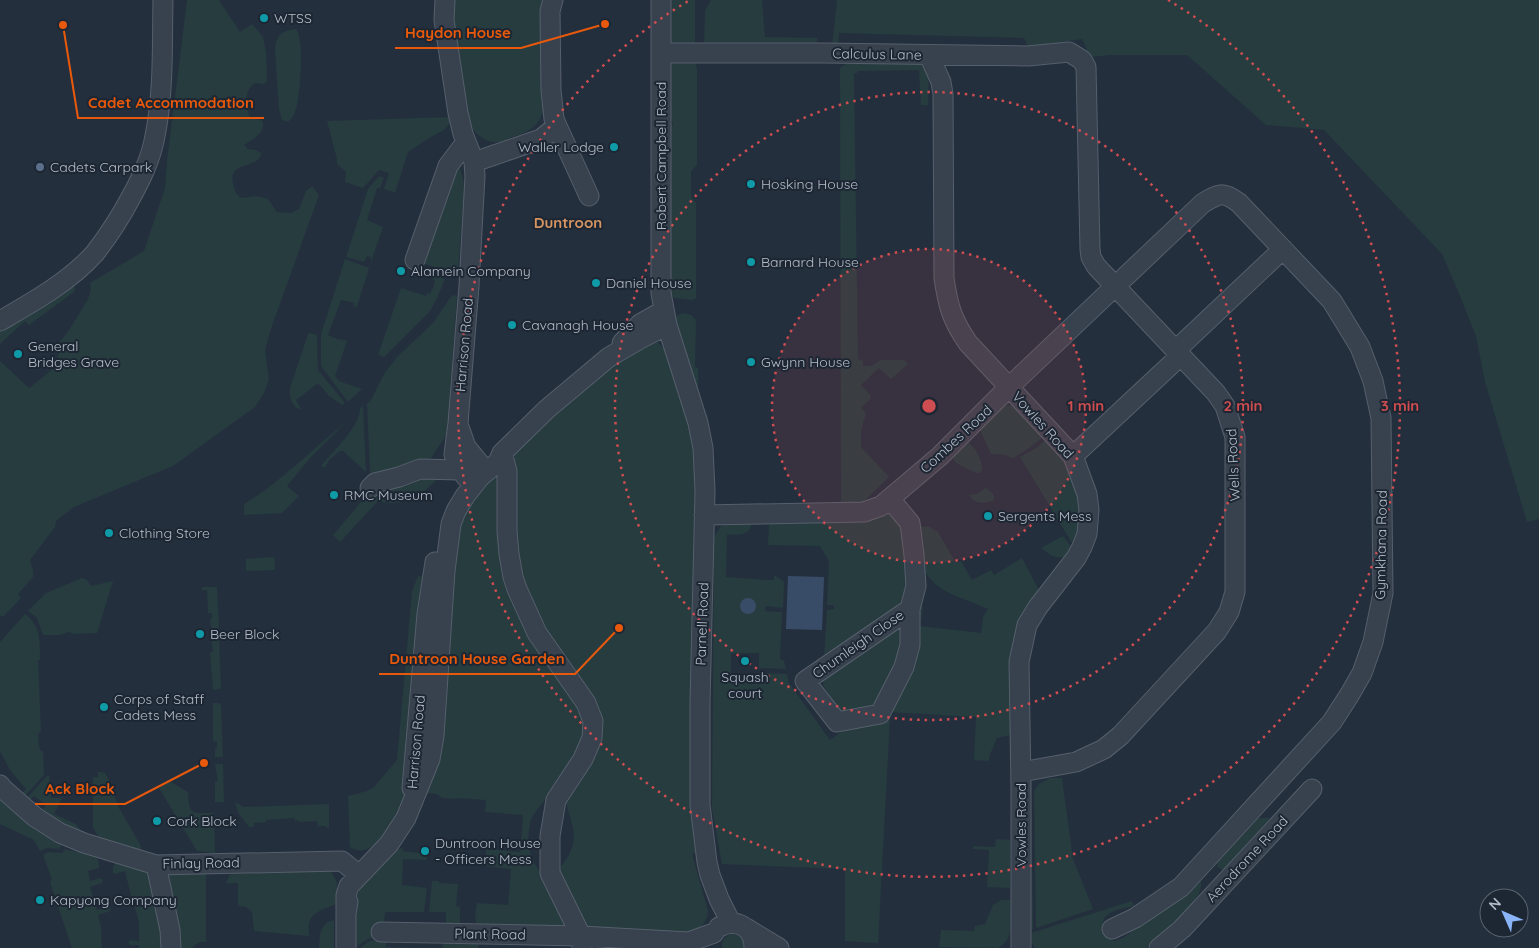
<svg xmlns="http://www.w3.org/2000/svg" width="1539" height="948" font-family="Quicksand,sans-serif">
	<rect width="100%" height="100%" fill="#242f3e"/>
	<!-- green -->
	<path fill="#263c3f" d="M187 0H219L240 32 252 24 263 37 266 52 267 81 264 84 255 83C244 90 245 106 250 117L263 121C265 134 254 138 244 145L248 149 256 150 262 154C261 156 258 160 256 161 245 168 229 165 233 184 235 191 235 193 241 198L256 196 268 199 277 212 291 213 299 209 306 191 312 186 319 195 272 326 265 350 269 379 264 393 255 407 173 466 74 507 56 521 55 527 30 560 33 571V577L18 594 21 598 3 617 0 615V361L29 388 58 365 59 343 69 330 87 301 91 290 90 283 144 251 165 188 167 161Z
		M450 0H547L545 106C539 126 532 131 512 137 508 139 502 142 497 142 485 143 475 133 468 124Z
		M668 0H695V47L672 45 669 41Z
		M711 0H762L765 37 818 38 815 46H704L705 11Z
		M837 0H1539V519L1527 522 1485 382 1476 336 1460 296 1442 254 1324 130 1266 125 1187 55H1110L1090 57 1082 39 1028 47 1024 38 839 33 838 46H832Z
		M296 29C305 38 300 100 295 112 294 116 291 119 288 122L282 120 279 109 275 49C277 34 281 31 296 29Z
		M676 61H692L696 65 697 69V165L691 171V197L696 203V298L693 300 675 298 670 296 668 149H671V126L673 125 672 119 667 118 668 66Z
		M849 62H917C932 70 928 90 928 105H921L919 70 858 71 857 73 854 74 858 359 863 361V366H872L880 360H904L908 364 891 379 879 368 861 385 871 396 870 399 861 408 866 413 861 431V447L889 477 862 503 852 505 780 506V504L841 502 840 68Z
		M451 117V122L444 130 429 138 408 152 395 193 384 189 389 173 379 170 363 188 345 182 346 172 337 164V159L327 121Z
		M455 168 460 169 463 178 464 189 458 272 447 271 420 262Z
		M379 176 384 178 380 188H377L367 220 383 227 371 262V257L367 256 364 262 346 257 368 189Z
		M345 259 369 268 357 307 353 306 354 303 341 300 328 335 340 340 341 339 347 341 335 376 339 381 362 389 348 402 321 366V334Z
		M433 275 445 279 437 298 430 311 384 357 378 355 401 288 426 296 427 293 430 294 434 285 435 280 432 278Z
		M68 284 74 285 75 289 74 292 29 325 25 321 0 344V327Z
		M452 295 457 296 447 434 431 458 430 465 374 476 370 472 367 404 371 400 384 374 397 357 433 323Z
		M682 313 691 315 696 320 695 367 698 368V388H696L674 318Z
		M310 333 317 335 318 370 345 403 342 405 329 396 320 385 317 384 296 400 301 409 300 410C291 405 289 397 290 388L308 334Z
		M647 341 657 342 666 350 691 425 697 461 694 514 693 574H695L693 827 697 853 692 854 708 911C707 925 699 930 686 933L579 926 557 875C560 865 568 860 571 850 579 832 568 816 565 798L598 738 523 595 513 536 511 486 513 455 516 449 602 371Z
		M1005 405 1014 406 1046 435 1025 451 1013 458 1005 455 991 454 980 430V427L998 407Z
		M363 406 366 472 343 451H340L329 460 325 468 321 466C333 451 360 427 360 408Z
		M346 422 311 457 287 486 299 496 282 513 244 515V504C281 482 312 449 346 422Z
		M1048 437 1061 451 1076 478 1082 522 1075 548 1020 457 1038 447Z
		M967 442C975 446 983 461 982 470 981 471 980 473 979 473 976 474 958 464 955 462 953 459 953 457 952 454Z
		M501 473 504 547 585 713 587 739 555 788 539 807 531 819 529 830 528 843 532 859 551 891 567 928 479 924 476 922 475 916 477 903 508 905 511 869 485 866 486 849 520 852 523 815 485 812 486 800 456 798 455 799 442 798 437 794 429 793 423 798 454 545 469 501 495 475Z
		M413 474 440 476C423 495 404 508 378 501L340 542 333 535 367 495Z
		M986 488C991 491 995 494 994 500L992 501C982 504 975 504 969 495L976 494Z
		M889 509 904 525 910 598 824 657 827 610 834 609V605H827L829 561 820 546 768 545 769 522 845 523 866 519Z
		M726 523H752C749 537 739 534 727 535L726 577 767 580H774V575L776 576 784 582 783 608 766 606 765 611 782 612 780 659 784 661 786 669 759 668V653H731V678L759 679V673L787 674 789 683 830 740 854 723 865 720 890 719 878 943 845 941V869L722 864 712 809 714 538 720 527Z
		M916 525 926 527 928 526 938 532 956 563 961 561 972 580 991 570 994 575 1022 558 1039 590V595L1011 735 997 738 989 757V761L974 760 976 717 889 712 920 604 923 607 920 626 981 633 983 617 988 609C961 596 929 593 920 559 917 548 917 536 916 525Z
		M1063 536 1074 550C1062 562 1053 558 1041 548Z
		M274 557 275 570 246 571V559Z
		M418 576 428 577 407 788C401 807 377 865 350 847L348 796 367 791 373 788 397 760 412 591Z
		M82 578 87 580 91 586 113 581 97 633 74 634 69 632 59 635H43L37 618 28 611 46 593Z
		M202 587H217L219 628H211L210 619H212V613H208L207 590H202Z
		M25 614C41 626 40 641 40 660H38L41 732 38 733 39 747 41 751H43L44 775 22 799 19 797 26 789 10 770 0 751V642Z
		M893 625 904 626 906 634 879 710 840 712 823 685 824 678Z
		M219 635 221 687 220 689 213 690 210 652H213L211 636Z
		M213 703H218L221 705 223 757H215V749L217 748V742L213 741Z
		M215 764H223L224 802H215V781H218Z
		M98 772H101L105 773 109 780 119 808 141 846 140 850 99 838 93 827V777H98Z
		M47 776H49L51 798H62L54 814 76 824 80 829 79 832 39 813 46 805 34 796 26 803 24 801Z
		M1050 778H1062L1073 859 1093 909 1036 928 1034 791 1039 784Z
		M169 781 188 792C189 816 192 813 214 813L215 853 197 851 159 788Z
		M1030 791 1031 792 1033 929 1030 930Z
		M0 800 30 824 62 844 60 849 46 848 40 851 34 840 0 824Z
		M235 802 244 807 329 804V828H326V826H318L317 821 299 822 298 820 295 821 294 818 266 820V822L254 823V827H249L239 814Z
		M1256 817C1261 820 1266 816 1272 819L1224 872 1217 866 1221 851Z
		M996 839 1010 840V888L987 887 989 850 973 849V846L995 847Z
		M396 846 398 849 403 848V851L427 854 426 860 403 859 402 885 427 888 424 912H385L384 923H381L380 937 368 939 354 948C354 928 351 903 362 885 370 873 386 858 396 846Z
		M64 849 78 852 80 849C90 854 100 854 99 868L88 871 90 881 100 878 103 880 102 883 90 887 97 910 108 907 111 908 110 911 98 915 101 926 102 948H72L50 882 52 880 43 855 49 852 63 853Z
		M118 862 144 870 147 873 159 910 163 948H139V945H130L128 943 130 940 139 941V923L134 904 124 907 122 904 123 902 132 899 125 871 115 874 113 872C112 867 114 864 118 862Z
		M206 869V942H200L191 948H178L167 876 170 872Z
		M330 870C338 880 341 894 335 905 325 908 312 912 309 923 308 927 309 932 309 936L254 931 252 912 246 907 238 906V883H226L231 872Z
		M1200 880C1210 896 1159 939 1146 948H1035L1030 940 1029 934 1031 933 1132 901 1134 906C1122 909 1099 911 1104 928 1105 934 1109 938 1114 941 1128 938 1133 929 1142 921 1161 907 1181 894 1200 880Z
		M432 881H439V883L458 884 456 906 460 907V927H446V912H429Z
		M1001 900H1010C1011 918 1016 938 998 948L939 947 941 930 974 931 975 926 985 924 993 905Z
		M334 920V948H319C320 936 319 923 334 920Z
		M734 934C741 936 744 941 744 948H722C721 939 726 935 734 934Z
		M376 940H386V947L417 948H360L369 941Z
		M443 942 479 943 478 948H442Z"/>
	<!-- water -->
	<path fill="#394c67" d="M788 576 824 577 822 630 786 629Z
		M740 606a8 8 0 1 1 16 0a8 8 0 1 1-16 0Z"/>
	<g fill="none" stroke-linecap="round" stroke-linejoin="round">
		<!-- minor casing -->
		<g stroke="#565f6c" stroke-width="21">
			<path id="minor" d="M445 0 444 20 458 113 463 134 474 162 475 176 469 286 458 423 454 454 458 467 466 477H480
				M661 0V293L667 325 698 423 703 448 705 491 700 703V805L707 862 710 875 719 899 731 923
				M662 53H823L1028 56 1069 52 1082 60 1086 67 1090 249 1091 257 1096 266 1216 393 1225 406 1235 437V592L1229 612 1217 631 1120 736 1104 749 1076 762 1021 772
				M929 55 941 82 943 94 944 278C948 306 952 320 968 343L1073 456 1087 494 1089 510 1087 534 1082 547 1076 558 1038 607 1027 625 1019 662 1021 788V948
				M557 126 589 196
				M474 162 541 139 557 126 554 119 551 90 550 11 553 0
				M415 260 448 166 466 142
				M0 321C33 302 69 282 95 253 108 236 120 218 130 199 141 179 151 159 155 136 164 91 162 45 163 0
				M622 343 640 324 663 311
				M459 427 466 447 480 464
				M502 453 507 471V531L509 554 513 577 517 589 537 633 586 703 593 721 592 738 583 759 556 800 550 836V873L581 936 582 948
				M1073 456 1177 359 1176 350 1283 249
				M370 488 375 483 399 477 420 469 460 470
				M890 499 910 523 914 555 916 586 910 609V645L904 667 880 714 837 722 805 681 910 609
				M704 515 864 512 881 506 940 456 1009 387 1203 203C1220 193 1223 191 1239 203L1332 301 1360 347 1373 381 1381 418 1383 593 1373 642 1362 673 1350 694 1332 722 1181 887 1135 918 1112 929
				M0 785 3 789 35 817 60 833 84 843 156 865 342 861 359 875
				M412 788 427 614 435 562
				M156 865 170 930 171 948
				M346 914V895L349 886 389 844 406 818 430 759 434 736 445 571 451 524 456 511 465 496 480 477 498 462 502 453 547 409 609 357 640 339 667 325
				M719 927C737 918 754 927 754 948
				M746 928 779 948
				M381 932 581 936 689 942 714 933
				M346 948V914L348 902
				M1159 948 1182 929 1312 789"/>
		</g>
		<!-- minor -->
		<use href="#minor" stroke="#38414e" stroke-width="19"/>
	</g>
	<!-- distance rings -->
	<circle cx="929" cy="406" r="157" fill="#ce4d50" fill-opacity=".12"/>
	<g fill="none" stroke="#ce4d50" stroke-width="2.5" stroke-dasharray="2.5 5">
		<circle cx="929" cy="406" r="157"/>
		<circle cx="929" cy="406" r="314"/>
		<path d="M1168 0A471 471 0 1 1 690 0"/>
	</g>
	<!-- markers -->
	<g fill="#0f9aa8" stroke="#1d2633" stroke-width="2">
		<circle cx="264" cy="18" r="5"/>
		<circle cx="614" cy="147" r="5"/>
		<circle cx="751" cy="184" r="5"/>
		<circle cx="751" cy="262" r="5"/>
		<circle cx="401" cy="271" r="5"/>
		<circle cx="596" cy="283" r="5"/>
		<circle cx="512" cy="325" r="5"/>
		<circle cx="18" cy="354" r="5"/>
		<circle cx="751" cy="362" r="5"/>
		<circle cx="334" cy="495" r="5"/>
		<circle cx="988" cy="516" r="5"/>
		<circle cx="109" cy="533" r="5"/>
		<circle cx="200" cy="634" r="5"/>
		<circle cx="745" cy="661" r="5"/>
		<circle cx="104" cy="707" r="5"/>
		<circle cx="157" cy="821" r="5"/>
		<circle cx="425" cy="851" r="5"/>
		<circle cx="40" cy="900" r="5"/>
	</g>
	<circle fill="#5c6f8a" stroke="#1d2633" stroke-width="2" cx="40" cy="167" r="5"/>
	<g text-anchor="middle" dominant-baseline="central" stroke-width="4" stroke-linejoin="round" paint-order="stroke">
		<!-- poi labels -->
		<g font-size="14" fill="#b4bcc9" stroke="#1d2633" text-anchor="start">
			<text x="274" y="18">WTSS</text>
			<text x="604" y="147" text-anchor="end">Waller Lodge</text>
			<text x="50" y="167">Cadets Carpark</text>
			<text x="761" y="184">Hosking House</text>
			<text x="761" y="262">Barnard House</text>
			<text x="411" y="271">Alamein Company</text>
			<text x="606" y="283">Daniel House</text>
			<text x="522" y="325">Cavanagh House</text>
			<text x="28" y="346">General<tspan x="28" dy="16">Bridges Grave</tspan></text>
			<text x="761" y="362">Gwynn House</text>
			<text x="344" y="495">RMC Museum</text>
			<text x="998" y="516">Sergents Mess</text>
			<text x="119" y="533">Clothing Store</text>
			<text x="210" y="634">Beer Block</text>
			<text x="745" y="677" text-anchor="middle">Squash<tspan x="745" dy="16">court</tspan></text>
			<text x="114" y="699">Corps of Staff<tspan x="114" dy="16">Cadets Mess</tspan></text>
			<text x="167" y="821">Cork Block</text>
			<text x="435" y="843">Duntroon House<tspan x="435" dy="16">- Officers Mess</tspan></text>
			<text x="50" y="900">Kapyong Company</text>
		</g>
		<!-- street labels -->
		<g font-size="14" fill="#b4bcc9" stroke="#1d2633">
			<text transform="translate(877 54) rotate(1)">Calculus Lane</text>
			<text transform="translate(661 156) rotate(-90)">Robert Campbell Road</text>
			<text transform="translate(464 345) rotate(-85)">Harrison Road</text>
			<text transform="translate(1043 425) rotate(48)">Vowles Road</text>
			<text transform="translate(956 439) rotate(-43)">Combes Road</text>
			<text transform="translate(1233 465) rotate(-93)">Wells Road</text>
			<text transform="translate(1381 545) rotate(-89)">Gymkhana Road</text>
			<text transform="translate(702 624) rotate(-88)">Parnell Road</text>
			<text transform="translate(858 644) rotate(-35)">Chumleigh Close</text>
			<text transform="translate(416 742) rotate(-85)">Harrison Road</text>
			<text transform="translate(1021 825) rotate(-90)">Vowles Road</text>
			<text transform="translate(1247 859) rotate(-47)">Aerodrome Road</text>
			<text transform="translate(201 863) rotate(-1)">Finlay Road</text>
			<text transform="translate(490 934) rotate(1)">Plant Road</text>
		</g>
		<!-- neighbourhood labels -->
		<g font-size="15" font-weight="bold" fill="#d59563" stroke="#1d2633">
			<text x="568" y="222">Duntroon</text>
		</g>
	</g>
	<circle cx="929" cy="406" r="8" fill="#ce4d50" stroke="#1d2633" stroke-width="2.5"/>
	<g font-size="15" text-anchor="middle" font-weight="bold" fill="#ce4d50" stroke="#1d2633" stroke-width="4" stroke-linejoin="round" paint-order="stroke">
		<text x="1086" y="411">1 min</text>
		<text x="1243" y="411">2 min</text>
		<text x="1400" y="411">3 min</text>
	</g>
	<!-- callouts -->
	<path fill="none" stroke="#e8590c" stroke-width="2" d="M605 24L521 48H395M63 25L78 118H264M619 628L575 674H379M204 763L125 804H35"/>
	<g fill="#e8590c" stroke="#1d2633" stroke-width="2">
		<circle cx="605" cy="24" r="5"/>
		<circle cx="63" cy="25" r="5"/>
		<circle cx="619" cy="628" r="5"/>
		<circle cx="204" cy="763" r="5"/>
	</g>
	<g font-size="15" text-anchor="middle" font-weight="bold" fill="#e8590c" stroke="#1d2633" stroke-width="4" stroke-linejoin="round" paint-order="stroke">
		<text x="458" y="38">Haydon House</text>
		<text x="171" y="108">Cadet Accommodation</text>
		<text x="477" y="664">Duntroon House Garden</text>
		<text x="80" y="794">Ack Block</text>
	</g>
	<!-- north arrow -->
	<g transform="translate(1504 913) rotate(315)"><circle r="24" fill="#1d2633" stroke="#59626f"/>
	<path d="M0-4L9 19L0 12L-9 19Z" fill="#8ab4f8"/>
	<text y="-8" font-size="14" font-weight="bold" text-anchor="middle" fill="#b4bcc9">N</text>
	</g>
</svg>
